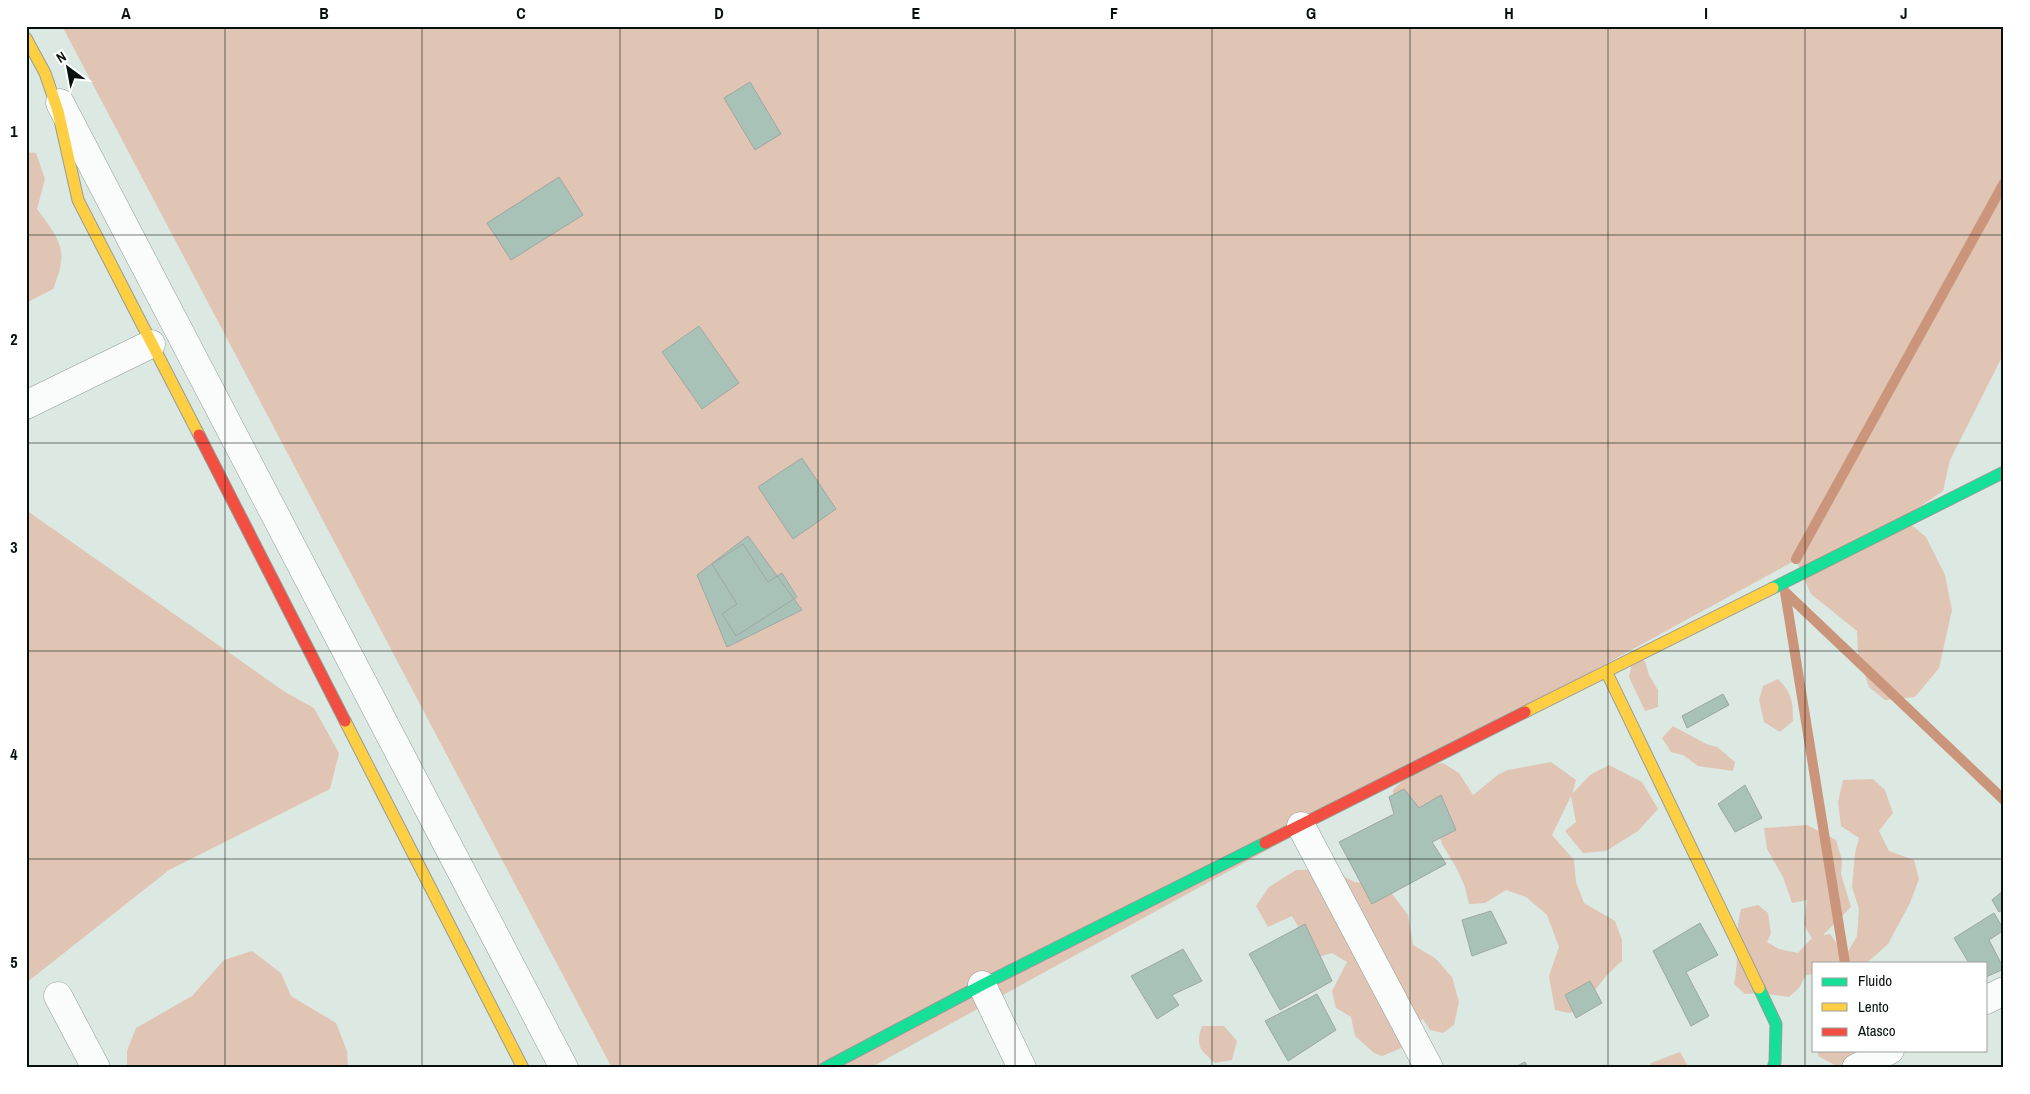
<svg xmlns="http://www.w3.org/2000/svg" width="2030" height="1094" font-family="'Archivo Narrow',sans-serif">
	<rect width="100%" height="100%" fill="#dce8e2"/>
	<!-- green -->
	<path fill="#e0c5b4" d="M62 26H2004V353L1950 460 1943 491 1903 518 1926 537 1945 575 1952 610 1939 668 1915 697 1885 700 1869 687 1858 655 1857 631 1811 594 1796 560 1417 767 1443 763 1459 773 1473 795 1499 774 1508 770 1551 762 1576 780 1572 794 1590 775 1609 765 1642 782 1658 809 1638 831 1606 851 1583 853 1565 831 1576 822 1571 796 1552 835 1574 860 1576 882 1584 903 1615 921 1622 940V961C1607 975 1595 985 1589 1006L1569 1013 1555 1010 1549 976 1559 947 1547 915 1526 897 1506 890 1485 903 1469 904 1465 887 1457 869 1442 844 1435 822 1394 810 1393 790 1413 770 870 1068H612Z
		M26 152 36 153 45 179 37 209C61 241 69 251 53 289L26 303Z
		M26 510 285 692 314 708 339 753 330 789 169 870 26 983Z
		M1633 659 1645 661 1649 675 1658 690V707L1645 711 1629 677Z
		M1778 679C1792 693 1793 701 1793 721L1780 732 1764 722 1759 700 1763 686Z
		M1673 726 1706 744 1717 747 1735 762 1733 771 1698 766 1683 755 1671 752 1662 738Z
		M1873 779 1885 790 1893 813 1879 831 1889 851 1914 860 1919 879 1910 903 1888 944 1867 963H1814V974L1806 975 1799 988 1789 997 1761 993 1745 994 1734 984C1740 959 1734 934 1741 909L1758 905 1768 913 1771 933 1767 942 1779 949 1798 953 1812 938 1804 925 1807 900 1792 903 1783 877 1767 849 1764 828 1807 825 1836 840 1842 860 1841 874 1851 907 1823 935 1830 934 1843 952 1845 957 1857 936 1859 909 1852 887 1855 853 1859 838 1841 826 1838 802 1843 780Z
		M1328 869 1355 882 1387 887 1408 915 1413 945 1435 958 1452 977 1459 1002 1454 1025 1443 1033 1430 1030 1423 1019 1410 1027 1404 1047 1382 1056 1374 1053 1355 1036 1351 1017 1336 1008 1332 991 1347 962 1332 953 1316 958 1292 916 1268 927 1256 906 1269 887 1296 870Z
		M252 951 281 973 291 996 336 1023 347 1051 348 1068H127V1051L136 1028 192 996 224 960Z
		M1202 1026H1224L1237 1041 1232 1060 1215 1063C1200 1050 1195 1046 1202 1026Z
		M1818 1050H1869L1875 1068H1831L1837 1066 1818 1056Z
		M1680 1052 1689 1068H1650L1651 1063Z"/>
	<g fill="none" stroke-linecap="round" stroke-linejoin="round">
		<!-- stream -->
		<path stroke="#ca957a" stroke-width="10" d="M1796 559 2004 183
			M1785 592 1845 963
			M1785 592 2004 800"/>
	</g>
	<!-- building -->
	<path fill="#a8c2b7" stroke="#9ea7a2" d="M750 82 781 134 755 150 724 98Z
		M559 177 583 215 511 260 487 223Z
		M699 326 739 383 702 409 662 352Z
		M802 458 836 509 793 539 758 487Z
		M748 536 802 610 727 647 697 575Z
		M743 544 768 582 782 573 797 597 736 636 722 614 737 604 712 564Z
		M1723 694 1729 705 1687 728 1682 716Z
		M1745 785 1762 818 1735 832 1718 804Z
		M1404 789 1419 808 1441 795 1456 830 1432 842 1446 864 1372 904 1339 842 1394 814 1389 797Z
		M2004 890V909L1999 912 1992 900Z
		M1491 911 1507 943 1472 956 1462 920Z
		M1994 913 2004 930 1989 940 2004 969 1986 977V963H1969L1954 938Z
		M1700 923 1718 955 1686 972 1709 1016 1691 1026 1653 951Z
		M1305 924 1332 981 1280 1010 1249 954Z
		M1183 949 1202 981 1172 995 1179 1005 1157 1019 1131 976Z
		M1590 981 1602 1003 1576 1018 1565 995Z
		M1317 994 1336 1030 1288 1061 1265 1021Z
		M1525 1062 1528 1068H1513Z"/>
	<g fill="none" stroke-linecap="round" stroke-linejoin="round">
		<!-- street casing -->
		<g stroke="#949d98" stroke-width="29">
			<path id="street" d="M60 103 564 1068
				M26 405 151 344
				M1301 826 1429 1068
				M982 985 1022 1068
				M58 996 96 1068
				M1986 1000 2004 991
				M1856 1068 1890 1050"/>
		</g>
		<!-- fast casing -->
		<g stroke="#949d98" stroke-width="13">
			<path id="fast" d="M1773 588 2004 472
				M1759 988 1776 1024 1775 1062 1773 1068
				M825 1068 982 985 1265 843"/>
		</g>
		<!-- slow casing -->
		<g stroke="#949d98" stroke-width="13">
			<path id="slow" d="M26 38 45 73 58 111 78 200 199 435
				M1606 671 1759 988
				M1525 712 1773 588
				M345 721 523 1068"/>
		</g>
		<!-- jam casing -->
		<g stroke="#949d98" stroke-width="13">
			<path id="jam" d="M199 435 345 721
				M1265 843 1525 712"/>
		</g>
		<!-- street -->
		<use href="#street" stroke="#fafcfb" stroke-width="28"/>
		<!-- fast -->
		<use href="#fast" stroke="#16e098" stroke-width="11"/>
		<!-- slow -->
		<use href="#slow" stroke="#ffcf43" stroke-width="11"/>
		<!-- jam -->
		<use href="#jam" stroke="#f24e42" stroke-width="11"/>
	</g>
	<!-- grid -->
	<path fill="none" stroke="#08100d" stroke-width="1" stroke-opacity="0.55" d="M225 26V1068M422 26V1068M620 26V1068M818 26V1068M1015 26V1068M1212 26V1068M1410 26V1068M1608 26V1068M1805 26V1068M26 235H2004M26 443H2004M26 651H2004M26 859H2004"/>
	<!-- border -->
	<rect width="2030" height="1094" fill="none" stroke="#ffffff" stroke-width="55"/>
	<!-- legend -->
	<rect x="1812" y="962" width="175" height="90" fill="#ffffff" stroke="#9c9f9e"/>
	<rect x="1822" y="978" width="25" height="8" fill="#16e098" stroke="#9c9f9e"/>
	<text x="1858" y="986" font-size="15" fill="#08100d">Fluido</text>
	<rect x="1822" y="1003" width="25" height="8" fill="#ffcf43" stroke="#9c9f9e"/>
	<text x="1858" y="1012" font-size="15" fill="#08100d">Lento</text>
	<rect x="1822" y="1028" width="25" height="8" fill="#f24e42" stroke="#9c9f9e"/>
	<text x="1858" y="1036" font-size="15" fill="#08100d">Atasco</text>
	<!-- north arrow -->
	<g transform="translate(68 68) rotate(328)" stroke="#ffffff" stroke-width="4" paint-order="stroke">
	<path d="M0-4L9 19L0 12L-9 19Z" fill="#08100d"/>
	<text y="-8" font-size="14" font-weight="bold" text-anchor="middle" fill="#08100d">N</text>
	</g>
	<rect x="28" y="28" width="1974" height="1038" fill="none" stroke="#08100d" stroke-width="2"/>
	<g font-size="16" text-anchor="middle" font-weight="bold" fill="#08100d">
		<text x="126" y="19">A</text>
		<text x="324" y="19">B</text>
		<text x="521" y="19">C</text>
		<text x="719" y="19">D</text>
		<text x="916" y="19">E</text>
		<text x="1114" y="19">F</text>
		<text x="1311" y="19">G</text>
		<text x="1509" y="19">H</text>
		<text x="1706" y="19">I</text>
		<text x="1904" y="19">J</text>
		<text x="14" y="137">1</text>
		<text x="14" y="345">2</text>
		<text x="14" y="553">3</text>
		<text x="14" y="760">4</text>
		<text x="14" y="968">5</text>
	</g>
</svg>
